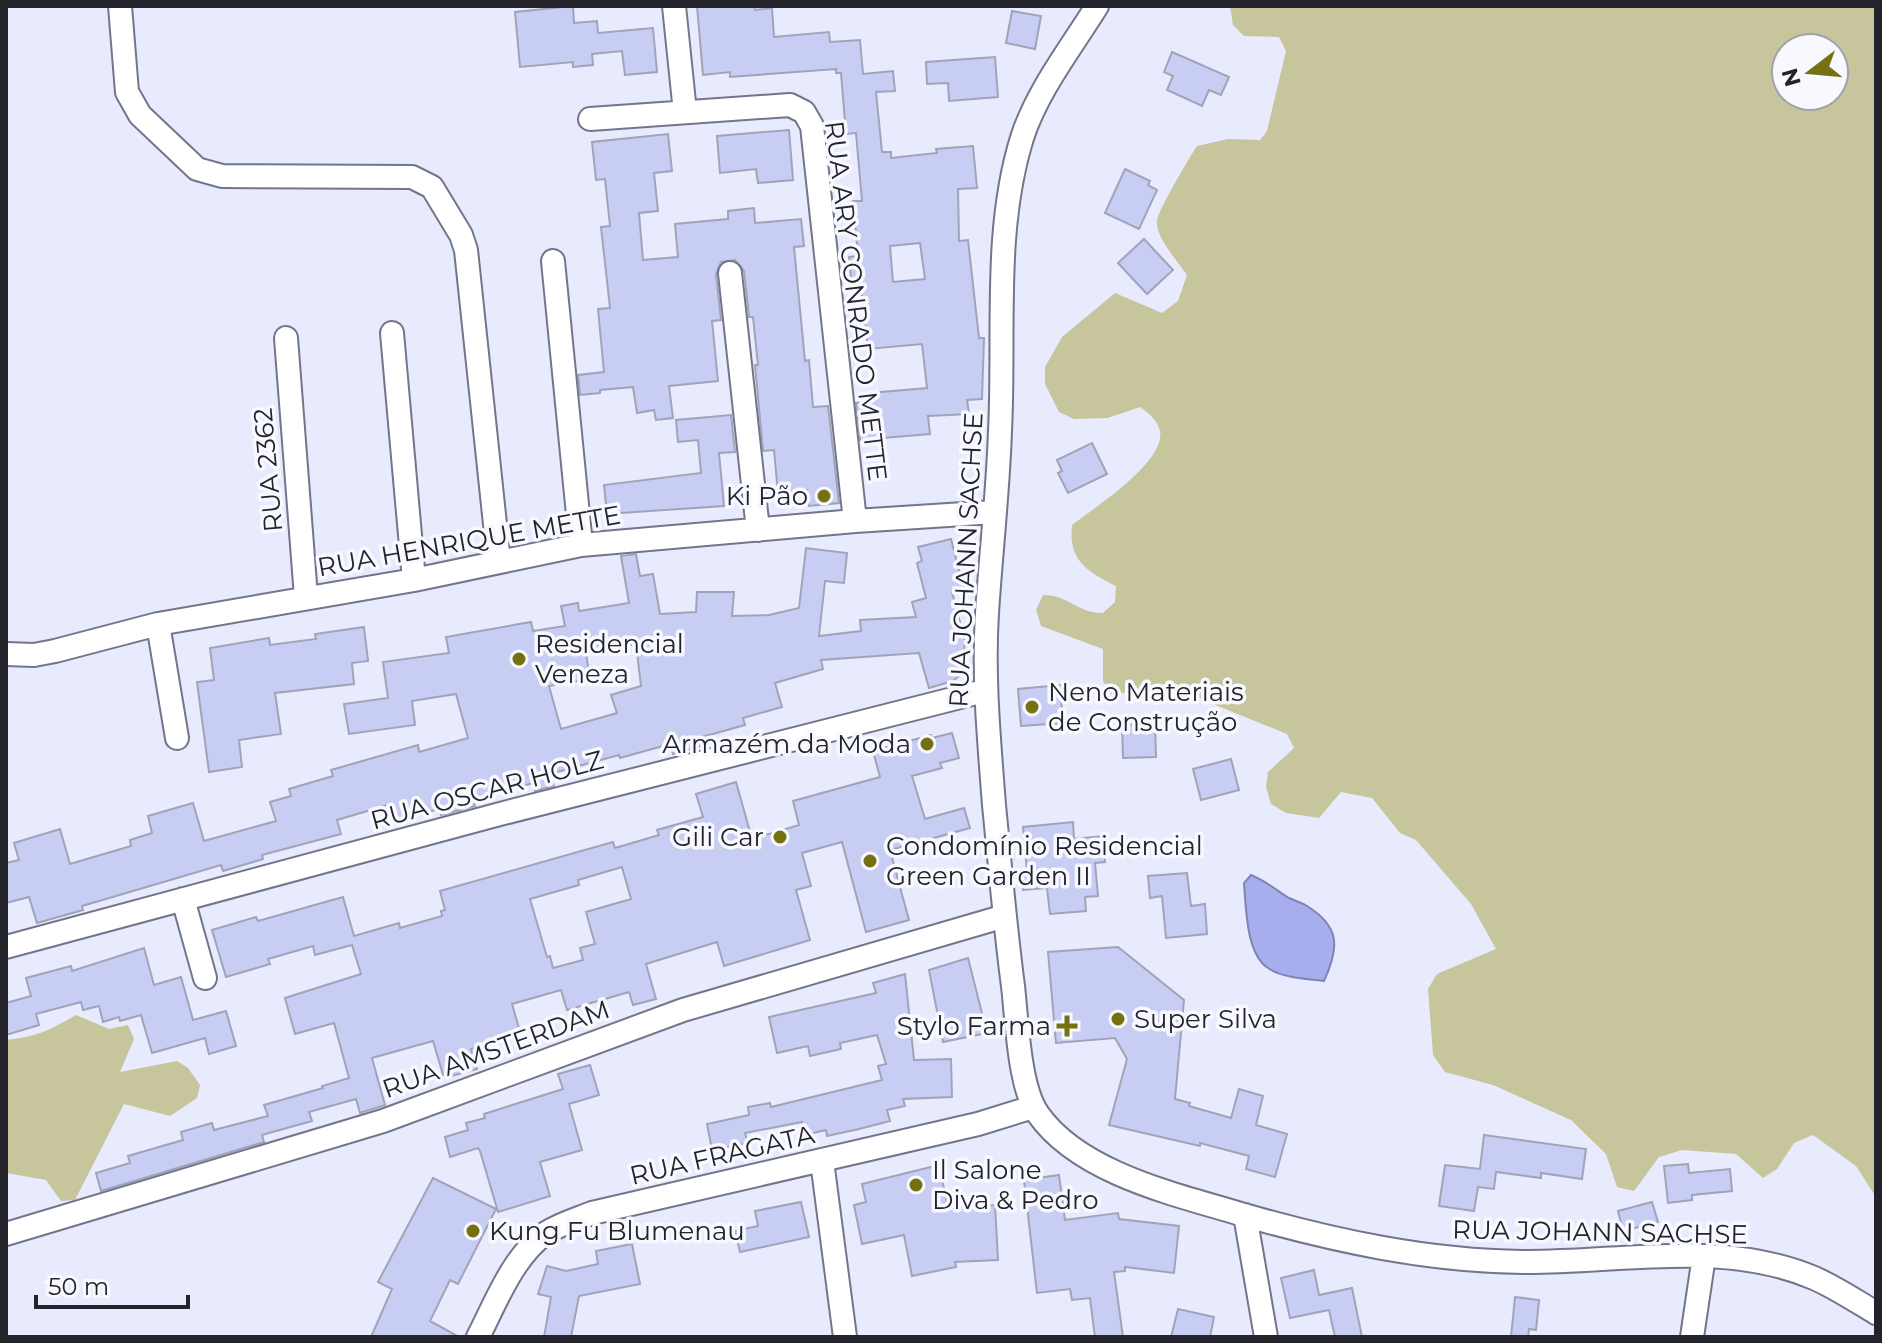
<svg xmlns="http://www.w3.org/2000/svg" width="1882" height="1343" font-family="Montserrat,sans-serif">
	<rect width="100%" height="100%" fill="#e8ebfd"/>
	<!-- green -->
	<path fill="#c6c59c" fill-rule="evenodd" d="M1230 6H1876V1197L1856 1166 1813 1135 1794 1143 1777 1169 1763 1178 1736 1154 1682 1150 1659 1157 1634 1191 1617 1187 1606 1154 1571 1120 1493 1085 1445 1072 1433 1055 1428 989 1437 974 1496 949 1471 904 1416 840 1400 833 1372 798 1341 792 1319 818 1286 813 1271 804 1266 787 1268 772 1294 748 1287 734 1196 697 1145 689 1112 695 1103 681V649L1041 626 1036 610 1043 595C1070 595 1076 613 1103 613L1115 602 1116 586C1088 572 1068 561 1072 525 1094 508 1166 462 1160 431 1157 419 1148 413 1140 407L1108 418 1074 419 1059 412 1045 384V367L1062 337 1115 293 1162 313 1178 301 1187 275C1178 261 1155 238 1157 220 1159 209 1189 158 1197 146L1228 139 1260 140 1267 131 1286 51 1279 37 1244 36 1233 25ZM1786 48H1834V96H1786Z
		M76 1015 109 1029 128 1025 134 1039 120 1072 177 1061 188 1068 200 1085 197 1098 170 1116 124 1104 75 1200 61 1201 46 1180 6 1173V1040C39 1036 48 1031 76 1015Z"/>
	<!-- water -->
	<path fill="#a8aeed" stroke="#8084b3" stroke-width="2" d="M1251 875C1266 881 1276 890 1289 898 1295 901 1301 902 1307 906 1341 927 1339 948 1324 981 1308 979 1282 978 1268 968 1246 954 1246 907 1244 883Z"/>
	<!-- building -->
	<path fill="#c8cdf4" stroke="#a1a3b9" stroke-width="2" fill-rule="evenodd" d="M573 6 574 23 597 21 598 33 653 28 657 72 625 75 622 51 592 54 593 65 573 67V62L520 67 515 12Z
		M697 6H754L755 10 772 8 774 37 829 32 830 42 860 40 863 74 893 71 895 91 876 92 882 152H891V158L937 153 936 149 973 146 977 188 958 189 959 241 968 240 979 338H984L982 399 967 400 969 414 928 416 930 434 860 440 856 403H859L858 394 927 388 922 344 868 349 861 288 852 289 849 257 858 256 853 201H862L856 133 846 134 841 73H836V69L730 77V72L703 75ZM920 243 925 279 893 282 890 246Z
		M1012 11 1041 16 1035 49 1006 43Z
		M1172 52 1229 77 1221 95 1209 90 1202 106 1167 90 1173 76 1164 72Z
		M995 57 998 97 949 101 948 83 927 84 926 62Z
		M789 130 793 180 758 183 756 169 720 173 717 136Z
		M668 134 672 171 654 173 658 211 639 213 643 260 678 257 675 224 728 219V211L754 208 755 223 801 219 804 246 794 247 805 361 809 360 813 407 828 406 839 503 809 506 807 490 778 493 774 450 763 451 755 365H758L753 317H749L744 271 735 260 721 262 716 274 721 320 712 321 718 381 669 386 673 418 656 420 654 410 637 413 633 387 600 390V393L580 395 578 375 604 372 598 309 610 308 601 227 610 226 605 179 596 180 592 142Z
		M1125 169 1150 181 1148 185 1157 190 1139 229 1105 213Z
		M1144 239 1173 270 1147 294 1118 263Z
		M731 415 735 452 719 453 724 506 607 514 604 485 701 473 698 440 678 442 676 420Z
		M1092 443 1107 474 1068 493 1058 473 1062 471 1057 460Z
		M951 539 964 589 952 592 965 641 963 666 959 676 953 681 929 688 919 653 821 660 823 669 775 683 782 707 743 718 745 725 702 737 705 745 673 754 670 744 620 758 619 755 550 774 554 786 535 791 533 783 473 800 475 806 441 815 439 809 396 821 391 804 337 820 341 834 262 855 263 859 223 871 221 865 167 881 82 906 83 910 37 923 29 897 6 903V863L19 860 14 843 60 829 70 864 131 846 130 840 152 833 148 816 193 803 204 841 276 821 270 802 291 796 289 789 333 776 331 770 418 745 419 752 468 738 456 694 412 701 415 725 349 734 344 704 388 698 383 662 449 653 446 637 531 622 533 631 565 626 561 606 578 603 579 611 629 603 621 556 636 554 640 576 653 574 660 614 696 612 697 592H734L732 616 769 615 799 608 806 548 847 553 844 583 825 581 819 636 861 631 860 620 916 617 912 602 926 598 917 563 922 561 918 547ZM636 644 641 686 611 695 617 713 561 729 549 686 590 679 586 653Z
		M364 627 368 661 352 663 354 684 275 693 281 734 239 740 242 767 209 772 197 682 214 680 210 648 269 638 270 645 316 639 315 634Z
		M1060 685 1063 723 1021 726 1018 689Z
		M1155 724 1156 757 1123 758 1122 725Z
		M952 733 959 758 940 763 942 768 912 776 925 819 964 808 970 828 890 850 909 920 866 932 842 842 802 853 811 886 796 890 810 940 724 966 717 942 646 964 656 999 633 1005 629 992 567 1010 561 990 512 1004 521 1035 471 1049 477 1069 444 1078 433 1041 372 1058 385 1105 360 1113 356 1099 309 1112 312 1121 262 1135 264 1142 101 1191 96 1173 130 1163 128 1156 183 1140 181 1132 212 1123 214 1130 268 1116 264 1105 323 1088 322 1086 349 1078 334 1023 295 1034 285 998 361 974 352 945 315 955 313 946 268 959 270 964 226 977 212 930 256 917 258 921 343 897 354 936 399 923 400 928 442 916 441 911 445 910 440 891 613 842 615 848 659 835 657 830 703 817 696 794 736 782 752 839 799 825 793 801 880 777 873 751 931 735 932 738ZM622 867 631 899 586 912 595 944 580 948 583 960 553 968 550 956 547 957 530 899 579 885 578 880Z
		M1231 759 1239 790 1201 800 1193 769Z
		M1073 822 1074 839 1103 836 1105 862 1095 863 1098 896 1085 897 1086 911 1050 914 1047 888 1023 890 1022 872 1027 871 1023 827Z
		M1187 873 1191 906 1205 904 1207 934 1166 938 1162 896 1150 898 1148 876Z
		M1118 947 1184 1000 1175 1099 1190 1103 1189 1106 1231 1118 1239 1089 1263 1096 1256 1125 1287 1134 1275 1177 1246 1169 1249 1156 1200 1143V1146L1109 1125 1127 1059 1115 1038 1056 1043 1048 952Z
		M144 948 154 985 181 977 193 1020 226 1011 236 1046 209 1054 205 1038 152 1053 141 1015 120 1021 119 1017 103 1022 99 1006 83 1010 81 1002 36 1014 39 1025 6 1035V1003L31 996 26 978 71 966 72 971Z
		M968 958 987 1033 943 1042 929 970Z
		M905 974 914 1060 951 1059 952 1097 903 1099 905 1106 887 1110 890 1121 859 1129 827 1136 826 1130 805 1135 802 1122 745 1133 748 1143 712 1150 707 1124 749 1115 748 1107 770 1103 771 1107 882 1080 878 1066 886 1064 877 1035 840 1043 841 1049 810 1056 808 1046 777 1053 769 1017 876 993 873 983Z
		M590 1065 599 1095 569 1104 582 1150 540 1162 550 1196 498 1212 480 1151 478 1148 450 1157 445 1137 468 1130 466 1123 485 1118 484 1114 563 1089 558 1074Z
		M1484 1135 1586 1149 1582 1179 1541 1173V1178L1496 1172 1494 1189 1478 1187 1474 1211 1439 1206 1445 1165 1480 1169Z
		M1688 1164 1689 1173 1730 1169 1732 1191 1692 1195V1200L1668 1203 1664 1166Z
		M939 1165 948 1208 995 1205 998 1260 955 1262 956 1267 912 1276 904 1235 862 1244 854 1205 866 1202 862 1184Z
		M1059 1175 1065 1220 1118 1213 1119 1219 1179 1226 1174 1273 1125 1267V1271L1114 1272 1123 1337H1095L1090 1298 1072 1300 1070 1289 1037 1293 1024 1180Z
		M433 1178 496 1209 458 1284 450 1280 430 1321 459 1337H371L392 1289 378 1282Z
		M801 1202 809 1237 740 1252 735 1231 758 1226 755 1211Z
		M1652 1202 1658 1222 1623 1231 1618 1211Z
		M632 1244 640 1284 579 1296 571 1337H544L551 1297 538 1294 547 1266 566 1271 598 1264 596 1251Z
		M1314 1270 1319 1295 1352 1288 1362 1337H1335L1329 1310 1290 1318 1281 1278Z
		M1515 1297 1539 1300 1536 1330 1529 1329 1528 1337H1511Z
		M1178 1309 1214 1317 1210 1337H1171Z"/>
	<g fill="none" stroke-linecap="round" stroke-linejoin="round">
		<!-- minor casing -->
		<g stroke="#73768a" stroke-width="26">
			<path id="minor" d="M120 6 127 92 140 115 197 169 222 176 412 177 432 187 461 235 466 250 499 562
				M674 6 685 112
				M1097 6C1071 48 1037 91 1022 138 993 231 1005 334 1000 431 998 491 991 552 987 613 983 677 989 740 994 805 1000 865 1005 926 1013 986 1017 1021 1019 1087 1038 1114 1080 1174 1178 1195 1244 1215 1335 1241 1428 1261 1523 1262 1619 1263 1722 1239 1814 1278 1835 1287 1856 1301 1876 1313
				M590 119 790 105 804 112 812 126 855 521
				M553 261 581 545
				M730 273 758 530
				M392 333 414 580
				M286 338 306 597
				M158 624 177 738
				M6 654 34 655 55 651 158 624 414 580 581 545 855 521 995 512
				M183 899 205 978
				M6 947 500 814 984 691
				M822 1161 845 1337
				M1245 1215 1266 1337
				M6 1234 383 1121 683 1010 1005 916
				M478 1337C496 1302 513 1256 546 1233 560 1224 577 1219 592 1213L978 1124 1033 1107
				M1692 1337 1704 1256"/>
		</g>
		<!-- minor -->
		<use href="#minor" stroke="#fff" stroke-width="22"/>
	</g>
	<!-- markers -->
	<g fill="#757011" stroke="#f8f9fe" stroke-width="3">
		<circle cx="824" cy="496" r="8"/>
		<circle cx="519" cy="659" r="8"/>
		<circle cx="1032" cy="707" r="8"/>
		<circle cx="927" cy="744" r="8"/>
		<circle cx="780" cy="837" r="8"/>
		<circle cx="870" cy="861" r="8"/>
		<circle cx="1118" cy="1019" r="8"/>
		<path d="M1063 1014h8v8h8v8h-8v8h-8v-8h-8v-8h8z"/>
		<circle cx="916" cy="1185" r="8"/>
		<circle cx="473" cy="1231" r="8"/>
	</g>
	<g text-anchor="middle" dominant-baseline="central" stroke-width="7" stroke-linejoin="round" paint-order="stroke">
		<!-- street labels -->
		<g font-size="26" fill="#22232b" stroke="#f8f9fe">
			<text transform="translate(856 301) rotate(83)">RUA ARY CONRADO METTE</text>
			<text transform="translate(268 470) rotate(-95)">RUA 2362</text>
			<text transform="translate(469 541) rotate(-10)">RUA HENRIQUE METTE</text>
			<text transform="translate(966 560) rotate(-87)">RUA JOHANN SACHSE</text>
			<text transform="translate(487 790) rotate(-15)">RUA OSCAR HOLZ</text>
			<text transform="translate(496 1049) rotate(-20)">RUA AMSTERDAM</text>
			<text transform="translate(722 1155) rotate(-13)">RUA FRAGATA</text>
			<text transform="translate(1600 1232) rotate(1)">RUA JOHANN SACHSE</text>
		</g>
		<!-- poi labels -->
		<g font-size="26" fill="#22232b" stroke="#f8f9fe" text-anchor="start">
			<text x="808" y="496" text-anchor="end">Ki Pão</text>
			<text x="535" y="644">Residencial<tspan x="535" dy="30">Veneza</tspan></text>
			<text x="1048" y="692">Neno Materiais<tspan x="1048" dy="30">de Construção</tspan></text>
			<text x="911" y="744" text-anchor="end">Armazém da Moda</text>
			<text x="764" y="837" text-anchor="end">Gili Car</text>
			<text x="886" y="846">Condomínio Residencial<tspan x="886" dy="30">Green Garden II</tspan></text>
			<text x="1134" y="1019">Super Silva</text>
			<text x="1051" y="1026" text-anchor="end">Stylo Farma</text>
			<text x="932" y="1170">Il Salone<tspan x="932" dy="30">Diva &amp; Pedro</tspan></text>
			<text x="489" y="1231">Kung Fu Blumenau</text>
		</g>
	</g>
	<!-- border -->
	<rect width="1882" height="1343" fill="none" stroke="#22232b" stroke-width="16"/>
	<!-- north arrow -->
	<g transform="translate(1810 72) rotate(254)"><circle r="38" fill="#f8f9fe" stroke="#a2a3aa" stroke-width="2"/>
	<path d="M0-6L14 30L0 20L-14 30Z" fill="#757011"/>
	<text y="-12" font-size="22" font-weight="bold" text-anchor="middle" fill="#22232b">N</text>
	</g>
	<!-- scale -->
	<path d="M36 1295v12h152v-12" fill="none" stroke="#22232b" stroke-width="4"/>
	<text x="48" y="1295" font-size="24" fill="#22232b" stroke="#f8f9fe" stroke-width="6" paint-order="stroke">50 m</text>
</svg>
